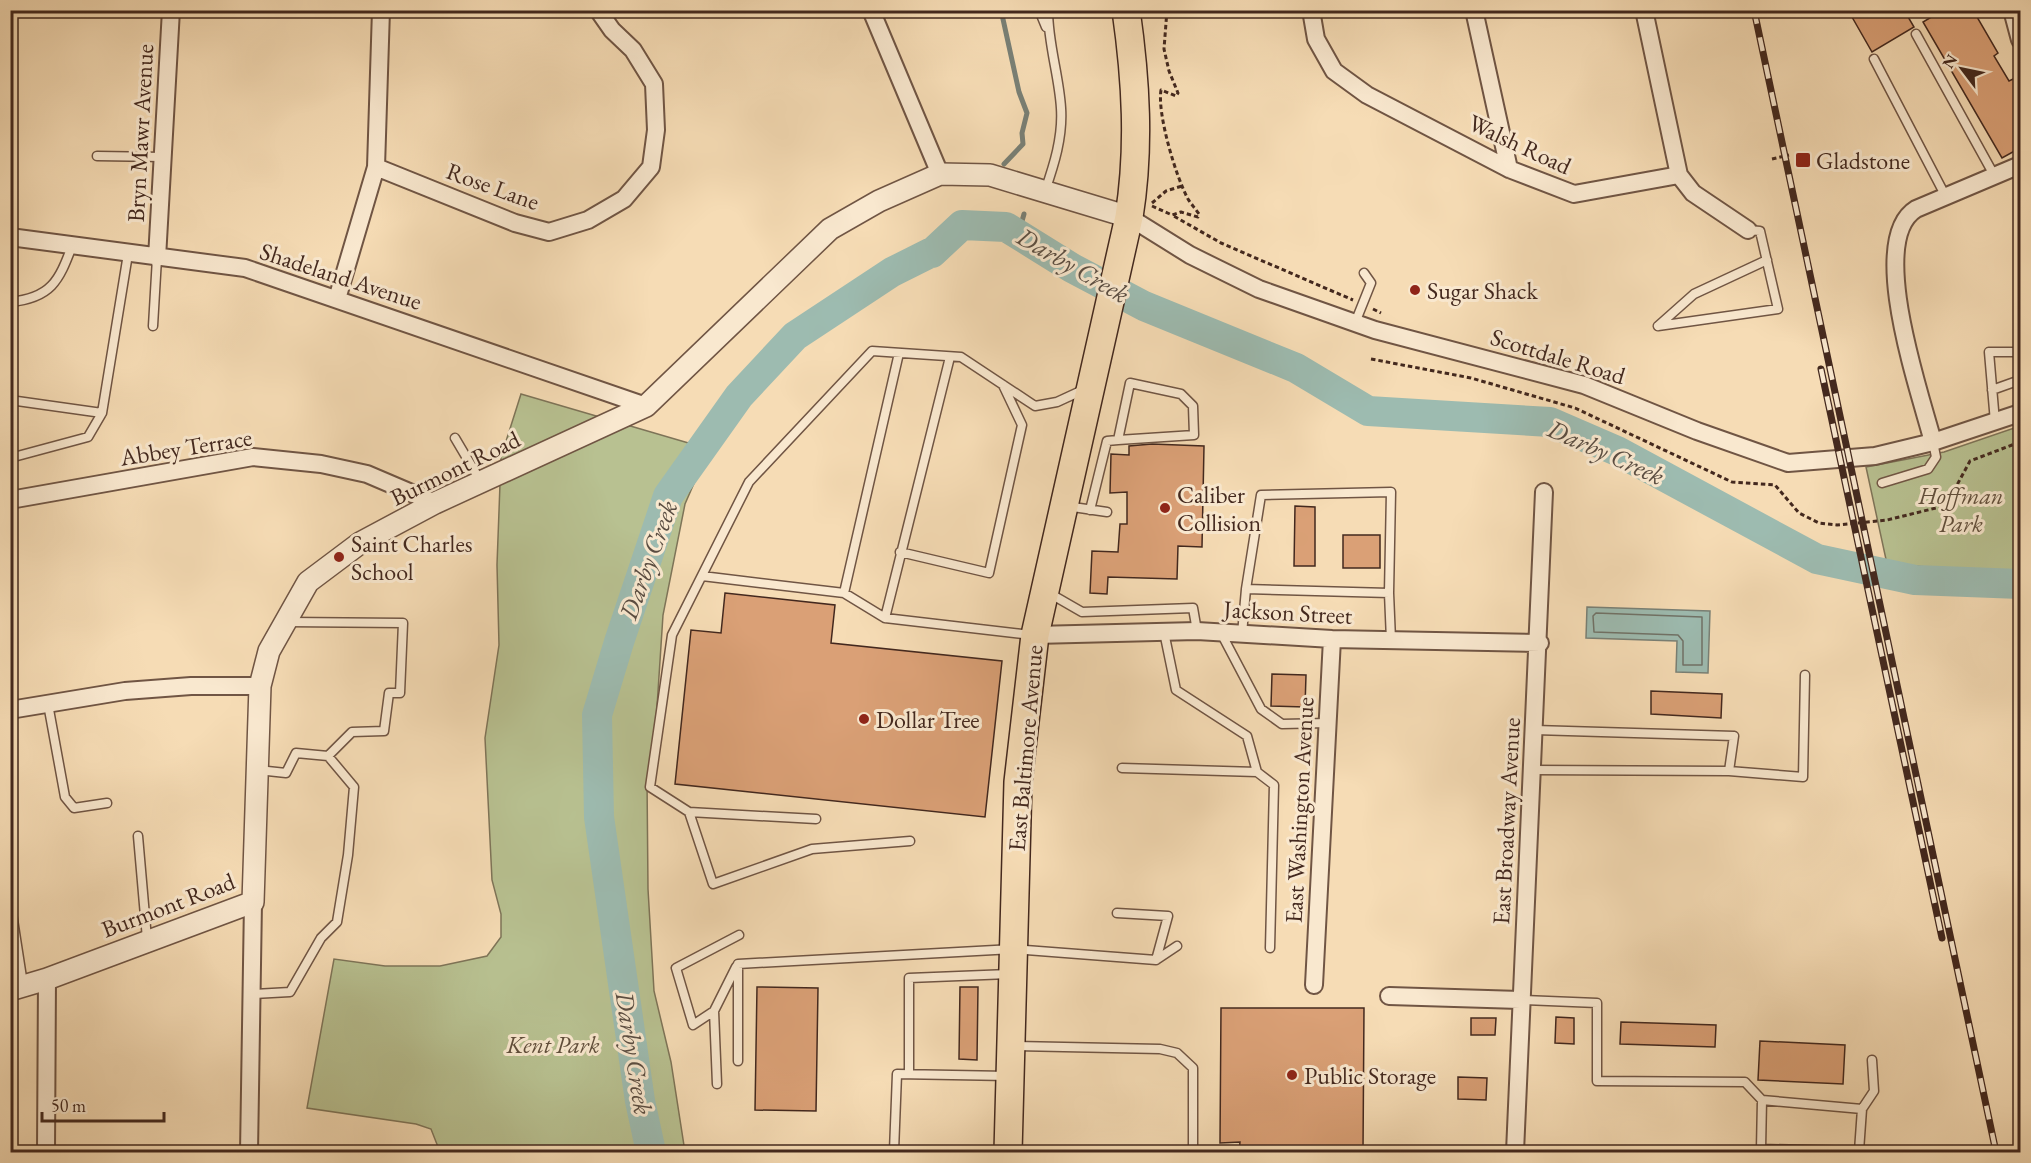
<svg xmlns="http://www.w3.org/2000/svg" width="2031" height="1163" font-family="'EB Garamond',serif">
	<rect width="100%" height="100%" fill="#f6dcb5"/>
	<filter id="stains"><feTurbulence type="fractalNoise" baseFrequency=".00333" numOctaves="4"/><feColorMatrix values="0 0 0 0 .2 0 0 0 0 .09 0 0 0 0 .02 0 0 0 .5 -.17"/></filter>
	<radialGradient id="worn" r=".72"><stop offset=".6" stop-color="#630" stop-opacity="0"/><stop offset="1" stop-color="#630" stop-opacity=".3"/></radialGradient>
	<!-- green -->
	<path fill="#b8c191" stroke="#7e7458" stroke-width="1.5" d="M521 394 709 449 685 504 663 615 656 722 647 779 648 889 654 991 671 1062 685 1152H440L431 1129 416 1124 307 1108 334 959 385 966H440L487 956 501 937V914L492 880 485 738 499 645 497 565 501 457Z
		M2020 426V574L1887 564 1866 467 1944 452Z"/>
	<!-- water -->
	<path fill="#9dbbb0" stroke="#798076" stroke-width="1.5" d="M1587 607 1710 611 1708 673 1676 672 1677 641 1586 638Z"/>
	<g fill="none" stroke-linecap="round" stroke-linejoin="round">
		<!-- shore -->
		<path stroke="#707267" stroke-width="1.5" d="M1596 613 1702 617V665H1683V641L1678 635 1594 632 1593 616Z"/>
		<!-- stream -->
		<path stroke="#798076" stroke-width="5" d="M1001 10 1019 92 1027 113 1022 133 1023 144 1004 164
			M1018 235 1024 214"/>
		<!-- river -->
		<path stroke="#9dbbb0" stroke-width="30" d="M651 1152 640 1101 599 817 597 715 619 642 668 496 739 396 795 336 892 272 934 251 932 253 962 225 1006 227 1072 268 1144 306 1296 368 1368 411 1550 422 1617 451 1817 559 1915 580 2020 584"/>
	</g>
	<!-- building -->
	<path fill="#daa076" stroke="#43281e" stroke-width="1.5" d="M1848 10H1899L1903 17 1907 15 1914 27 1872 52Z
		M1943 10H1973L1998 53 1994 56 2009 81 2013 79 2020 93V148L2002 158 1923 22Z
		M1152 444 1204 446 1202 547 1178 546 1177 579 1108 577 1107 594 1090 593 1092 551 1118 552 1120 524H1127V492L1110 493 1111 454 1129 455V446Z
		M1295 506 1315 507V566H1294Z
		M1343 535H1380V568H1343Z
		M725 593 835 605 831 643 1002 661 985 817 675 784 691 630 721 633Z
		M1272 674 1306 675 1305 707 1271 706Z
		M1651 691 1722 694 1721 718 1651 714Z
		M757 987 818 988 816 1111 755 1110Z
		M960 987H978L977 1060 959 1059Z
		M1221 1008H1364L1363 1152H1239L1240 1142 1220 1143Z
		M1556 1017 1574 1018V1044L1555 1043Z
		M1471 1018H1496L1495 1035H1471Z
		M1621 1022 1716 1025 1715 1047 1620 1044Z
		M1760 1041 1845 1045 1843 1084 1758 1080Z
		M1458 1077 1487 1078 1486 1100 1458 1099Z"/>
	<g fill="none" stroke-linecap="round" stroke-linejoin="round">
		<!-- service casing -->
		<g stroke="#705544" stroke-width="11">
			<path id="service" d="M1039 10 1046 27
				M1916 34 1994 175
				M1874 59 1945 195
				M97 156 163 157
				M1045 191C1054 165 1063 137 1061 108 1059 75 1048 44 1048 10
				M10 302C51 298 59 281 72 246
				M1355 323 1371 283 1364 273
				M153 326 157 258
				M1658 326 1778 309 1760 231 1748 230
				M1658 326 1694 294 1767 260
				M1992 390 2020 380
				M10 400 102 413
				M1995 422 1989 352H2020
				M455 438 481 482
				M10 458 88 437 102 413 128 254
				M1882 483 1928 469 1936 457 1933 442
				M1066 506 1107 512
				M1090 510 1107 441 1118 440 1194 435 1193 406 1181 394 1130 383 1118 440
				M900 552 989 573 1022 425 1003 385
				M702 576 844 593 885 618 950 357
				M1246 589 1261 495 1391 492 1389 593
				M844 593 899 353
				M1049 593 1082 612 1193 608 1197 631
				M885 618 1031 635
				M287 622 403 623 400 693H389L384 731 352 732 328 756
				M1164 632 1176 690 1247 736 1257 772 1274 785 1270 948
				M1221 633 1261 709 1282 724 1328 723
				M1242 634 1246 589 1389 593 1391 640
				M48 704 65 797 74 808 107 803
				M1122 768 1257 772
				M1533 770 1729 771 1734 736 1535 730
				M1729 771 1803 777 1805 675
				M689 812 816 819
				M138 836 147 939
				M910 841 812 849 713 884 689 812 650 787 672 635 749 482 872 351 961 357 1035 406 1057 402 1083 390
				M10 900 23 984
				M1117 913 1168 916 1156 960
				M252 994 290 992 321 938 337 922 348 855 354 787 328 756 296 753 286 773 258 770
				M1521 1000 1597 1003V1081L1745 1082 1762 1100 1862 1109 1859 1151 1761 1149 1762 1100
				M714 1011 693 1025 676 968 739 935
				M1014 1046 1160 1049 1177 1053 1193 1068V1152
				M738 1061V964L1013 949 1156 960 1177 946
				M909 1074V978L1009 974
				M717 1084 714 1011 736 967
				M1862 1109 1874 1091 1872 1060
				M880 1151 914 1152
				M894 1151 897 1074 1008 1076"/>
		</g>
		<!-- minor casing -->
		<g stroke="#705544" stroke-width="20">
			<path id="minor" d="M871 10 940 174
				M1311 10 1316 39 1334 71 1367 95 1509 169 1574 194 1679 175 1693 193 1748 230
				M1474 10 1509 169
				M1644 10 1679 175
				M2012 10 2020 40
				M376 167 515 223 549 232 588 220 624 199 651 167 656 130 654 84 633 50 612 30 598 10
				M1129 217 1190 255 1259 289 1375 330 1584 385 1697 431 1788 463 1875 456 1933 442 2020 413
				M10 237 245 268 646 406
				M157 258 171 10
				M337 299 376 167 381 10
				M1933 442C1921 395 1866 240 1916 209L2020 165
				M10 500 253 457 321 464 367 474 435 503
				M1035 635 1197 631 1332 639 1540 643
				M10 710 125 691 191 686H260
				M1314 985 1332 639
				M1389 996 1520 1000
				M46 1152 47 979
				M249 1152 253 902
				M1515 1152 1544 492"/>
		</g>
		<!-- tertiary casing -->
		<g stroke="#705544" stroke-width="24">
			<path id="tertiary" d="M10 990 47 979 253 902 260 686 269 651 308 582 360 543 435 503 646 406 830 229 879 201 940 174 990 175 1129 217"/>
		</g>
		<!-- primary casing -->
		<g stroke="#43281e" stroke-width="30">
			<path id="primary" d="M1008 1152 1018 782 1035 635 1129 217C1140 148 1136 80 1126 10"/>
		</g>
		<!-- path -->
		<path stroke="#43281e" stroke-width="3" stroke-dasharray="4.5 3" stroke-linecap="butt" d="M1167 10 1164 49 1169 71 1178 93 1176 96 1161 90C1157 114 1176 177 1188 199 1191 204 1195 208 1199 214L1198 217 1181 212 1172 215 1221 243 1353 300
			M1772 159 1789 155
			M1152 203 1166 191 1182 186
			M1152 206 1172 215
			M1373 309 1381 313
			M1371 359 1471 378 1575 408 1732 482 1775 485 1799 513 1819 523 1837 525 1887 520 1936 508 1951 496 1970 461 2020 442"/>
		<!-- service -->
		<use href="#service" stroke="#f9e8cf" stroke-width="8"/>
		<!-- minor -->
		<use href="#minor" stroke="#f9e8cf" stroke-width="16"/>
		<!-- tertiary -->
		<use href="#tertiary" stroke="#f9e8cf" stroke-width="21"/>
		<!-- primary -->
		<use href="#primary" stroke="#f6dcb5" stroke-width="27"/>
		<!-- rail casing -->
		<g stroke="#43281e" stroke-width="7">
			<path id="rail" d="M1754 10 1996 1152
				M1821 369 1942 938"/>
		</g>
		<!-- rail -->
		<use href="#rail" stroke="#f9e8cf" stroke-width="4.5" stroke-dasharray="14" stroke-linecap="butt"/>
	</g>
	<!-- markers -->
	<g fill="#8f2418" stroke="#f9e8cf" stroke-width="2">
		<rect x="1795" y="152" width="16" height="16" rx="3"/>
		<circle cx="1415" cy="290" r="6"/>
		<circle cx="1165" cy="508" r="6"/>
		<circle cx="339" cy="557" r="6"/>
		<circle cx="864" cy="719" r="6"/>
		<circle cx="1292" cy="1075" r="6"/>
	</g>
	<g text-anchor="middle" dominant-baseline="central" stroke-width="6" stroke-linejoin="round" paint-order="stroke">
		<!-- street labels -->
		<g font-size="24" fill="#43281e" stroke="#f9e8cf">
			<text transform="translate(140 133) rotate(-87)">Bryn Mawr Avenue</text>
			<text transform="translate(1520 144) rotate(25)">Walsh Road</text>
			<text transform="translate(493 186) rotate(20)">Rose Lane</text>
			<text transform="translate(341 276) rotate(18)">Shadeland Avenue</text>
			<text transform="translate(1558 356) rotate(17)">Scottdale Road</text>
			<text transform="translate(186 447) rotate(-9)">Abbey Terrace</text>
			<text transform="translate(455 468) rotate(-26)">Burmont Road</text>
			<text transform="translate(1288 612) rotate(3)">Jackson Street</text>
			<text transform="translate(1025 748) rotate(-85)">East Baltimore Avenue</text>
			<text transform="translate(1299 810) rotate(-87)">East Washington Avenue</text>
			<text transform="translate(1506 821) rotate(-87)">East Broadway Avenue</text>
			<text transform="translate(168 905) rotate(-21)">Burmont Road</text>
		</g>
		<!-- poi labels -->
		<g font-size="24" fill="#43281e" stroke="#f9e8cf" text-anchor="start">
			<text x="1816" y="160">Gladstone</text>
			<text x="1427" y="290">Sugar Shack</text>
			<text x="1177" y="494">Caliber<tspan x="1177" dy="28">Collision</tspan></text>
			<text x="351" y="543">Saint Charles<tspan x="351" dy="28">School</tspan></text>
			<text x="876" y="719">Dollar Tree</text>
			<text x="1304" y="1075">Public Storage</text>
		</g>
		<!-- park labels -->
		<g font-size="24" font-style="italic" fill="#604e3b" stroke="#f9e8cf">
			<text x="1961" y="495">Hoffman<tspan x="1961" dy="28">Park</tspan></text>
			<text x="553" y="1044">Kent Park</text>
		</g>
		<!-- water labels -->
		<g font-size="26" font-style="italic" fill="#5a4d42" stroke="#f9e8cf">
			<text transform="translate(1073 265) rotate(30)">Darby Creek</text>
			<text transform="translate(1606 452) rotate(24)">Darby Creek</text>
			<text transform="translate(648 560) rotate(-70)">Darby Creek</text>
			<text transform="translate(634 1053) rotate(81)">Darby Creek</text>
		</g>
	</g>
	<!-- margin -->
	<rect width="2031" height="1163" fill="none" stroke="#f6dcb5" stroke-width="36"/>
	<rect x="12" y="12" width="2007" height="1139" fill="none" stroke="#43281e" stroke-width="3"/>
	<rect x="18" y="18" width="1995" height="1127" fill="none" stroke="#43281e" stroke-width="1.5"/>
	<!-- north arrow -->
	<g transform="translate(1962 69) rotate(302)" stroke="#f9e8cf" stroke-width="4.5" paint-order="stroke">
	<path d="M0-4.5L10 22L0 15L-10 22Z" fill="#43281e"/>
	<text y="-9" font-size="16" font-weight="bold" text-anchor="middle" fill="#43281e">N</text>
	</g>
	<!-- scale -->
	<path d="M42 1112v9h122v-9" fill="none" stroke="#43281e" stroke-width="3"/>
	<text x="51" y="1112" font-size="18" fill="#43281e" stroke="#f9e8cf" stroke-width="4.5" paint-order="stroke">50 m</text>
	<rect width="100%" height="100%" filter="url(#stains)"/>
	<rect width="100%" height="100%" fill="url(#worn)"/>
</svg>
